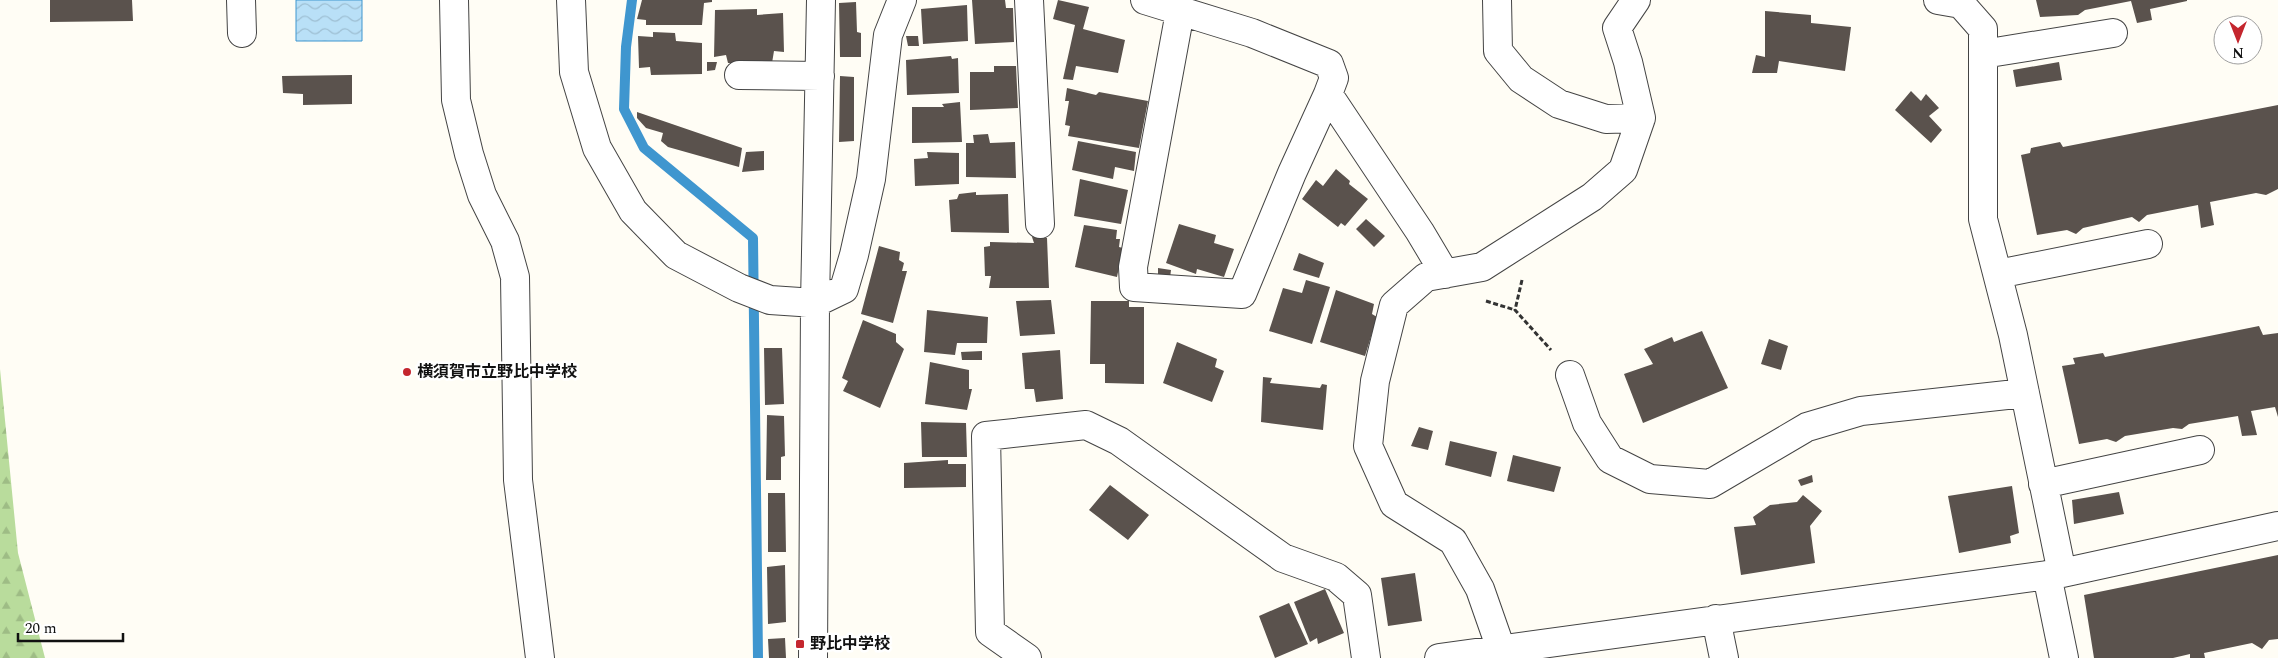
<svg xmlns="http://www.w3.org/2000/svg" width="2278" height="658" font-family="Spectral,'Noto Sans JP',serif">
	<defs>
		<pattern id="forest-firs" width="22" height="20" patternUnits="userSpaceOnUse" patternTransform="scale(1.25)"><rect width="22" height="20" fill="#b9dc9c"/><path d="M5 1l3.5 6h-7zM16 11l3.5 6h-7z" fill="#9ebc85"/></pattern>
		<pattern id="water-waves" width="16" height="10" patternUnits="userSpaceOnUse" patternTransform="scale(1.25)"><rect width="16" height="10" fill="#b9e0f7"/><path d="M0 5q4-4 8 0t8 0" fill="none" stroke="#9ebfd3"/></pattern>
	</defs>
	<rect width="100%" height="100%" fill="#fffdf5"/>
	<!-- forest -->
	<path fill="url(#forest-firs)" d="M0 369 18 553 45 658H0Z"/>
	<!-- water -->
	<path fill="url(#water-waves)" stroke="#3f96cf" d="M296 0H362V41H296Z"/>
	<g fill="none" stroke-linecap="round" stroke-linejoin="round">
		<!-- stream -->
		<path stroke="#3f96cf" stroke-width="10" d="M632 0 626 47 624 109 644 148 753 238 758 658"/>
	</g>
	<!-- building -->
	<path fill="#5a524d" d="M50 0H132L133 21 50 22Z
		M642 0H712V2L704 3 702 25H646V20L637 19Z
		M972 0H1005L1006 8H1013L1014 42 975 44Z
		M1058 0 1089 7 1083 29 1125 40 1118 73 1076 66 1073 80 1063 79 1075 25 1053 19Z
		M2036 0H2187V1L2150 9 2152 20 2137 23 2131 1 2085 10 2078 15 2040 17Z
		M856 2 857 32 861 33V57H840L839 3Z
		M967 5 968 41 923 44 921 9Z
		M757 9V15L783 13 784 52 774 51 772 63H728L726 55 714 57 715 10Z
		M1765 11 1811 15V23L1851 27 1845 71 1779 61 1777 73H1752L1756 55 1765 57Z
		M653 32 675 33 676 41 702 43V74L651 75 650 67 639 68 638 36 653 37Z
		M906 36H918L919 46H908Z
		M951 56 952 59 958 58 959 93 907 95 906 60Z
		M707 62H717L715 70 707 71Z
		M2059 62 2062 80 2016 87 2013 70Z
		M994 66H1016L1018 108 970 110V72H994Z
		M352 75V104L303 105V94L283 93 282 76Z
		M840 76 854 77V141L839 142Z
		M1067 88 1096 95 1099 92 1148 101 1139 148 1068 136 1070 126 1065 125 1069 101H1065Z
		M1911 91 1921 101 1926 94 1939 108 1929 116 1942 130 1931 143 1895 110Z
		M960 102 962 142 912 143V107H944L942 104Z
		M2278 105V189L2266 195 2256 193 2210 202 2214 225 2201 228 2198 205 2147 215 2139 222 2132 217 2083 228 2076 234 2067 230 2037 235 2021 155 2030 153 2031 148 2060 142 2063 147Z
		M637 112 742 148 739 167 668 147 661 141 663 133 646 128 637 118Z
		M988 134 990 143 1015 142 1016 178 966 177V143H974L973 135Z
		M1078 141 1136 152 1134 171 1115 167 1113 179 1072 170Z
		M764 151V170L742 172 746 152Z
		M927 152 959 153V184L915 186 914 159 928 158Z
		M1336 169 1350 181 1349 184 1368 199 1345 226 1341 223 1338 227 1302 199 1316 180 1323 186Z
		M1080 179 1128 190 1121 224 1074 216Z
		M976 192V195L1008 194 1009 233 951 232 949 200 957 199 959 194Z
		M1366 219 1385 236 1374 247 1356 229Z
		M1179 224 1216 235 1214 243 1234 249 1224 277 1197 269 1196 274 1166 263Z
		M1084 225 1117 230 1116 239H1120L1119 247 1123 248 1117 277 1075 267Z
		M1032 237 1047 238 1049 288H989L991 276H985L984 247 990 246V242L1034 243Z
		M879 246 900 252 899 260 904 263 902 271H907L893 323 861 314Z
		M1299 253 1324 263 1319 278 1293 270Z
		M1158 268 1171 270 1170 278 1158 275Z
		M1306 280 1330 287 1312 344 1269 331 1283 288 1302 293Z
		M1336 290 1374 304 1372 314 1377 317 1365 356 1320 342Z
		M1051 300 1055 334 1020 336 1016 301Z
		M1091 301H1129V307H1144V384L1105 383V364H1090Z
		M927 310 988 317 987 343H957L955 355 924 352Z
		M863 320 896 334V342L904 349 880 408 843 391 848 381 842 378Z
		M2259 326 2263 335 2278 333V417L2275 407 2251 411 2257 435 2242 436 2238 416 2189 424 2182 429 2173 428 2125 436 2116 442 2107 439 2079 444 2062 366 2075 364 2073 358 2103 353 2105 357Z
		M1702 331 1728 388 1643 423 1624 374 1653 364 1644 349 1672 337 1674 342Z
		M1769 339 1788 346 1781 370 1761 364Z
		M1177 342 1217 359 1215 367 1224 371 1212 402 1163 383Z
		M764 348H782L784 404 765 405Z
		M1060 350 1063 399 1036 402 1034 389H1025L1022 353Z
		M982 351V360H962L961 352Z
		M930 362 969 370V389H972L967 410 925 404Z
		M1263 377 1272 378 1270 383 1320 388 1322 384 1327 385 1323 430 1261 422Z
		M767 415 784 416 785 456 781 457V480H766Z
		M921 422 966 423 967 457H922Z
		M1419 427 1433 431 1428 450 1411 446Z
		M1450 441 1497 452 1491 477 1445 465Z
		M1513 455 1561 467 1554 492 1507 481Z
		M948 460V464H966V487L904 488V463Z
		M1812 475 1813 482 1801 486 1798 480Z
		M1110 485 1149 515 1128 540 1089 510Z
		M2012 486 2019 533 2010 536 2011 543 1959 553 1948 496Z
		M2119 492 2124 514 2074 524 2072 500Z
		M768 493H785L786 552H768Z
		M1803 495 1822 511 1810 526 1815 563 1741 575 1734 527 1756 525 1753 517 1770 505 1797 502Z
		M2278 555V639L2269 640 2262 649 2252 643 2204 653 2205 658H2190V654L2173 658H2094L2084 595Z
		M785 565 786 622 768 624 767 567Z
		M1415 573 1422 621 1388 626 1381 578Z
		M1325 589 1344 633 1318 644 1317 638 1310 642 1294 602Z
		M1289 603 1308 644 1275 658 1259 616Z
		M785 638 786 658H769L768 639Z"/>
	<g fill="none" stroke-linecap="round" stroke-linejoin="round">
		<!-- minor casing -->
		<g stroke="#444" stroke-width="30">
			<path id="minor" d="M241 0 242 33
				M454 0 456 100 469 154 482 195 505 241 515 277 518 480 540 658
				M571 0 574 72 597 148 633 211 676 255 739 288 770 300 815 303 844 289 854 255 871 179 888 35 902 0
				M1029 0 1040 224
				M1145 0 1252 33 1329 64 1334 78 1328 94 1420 232 1445 274
				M1497 0 1498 51 1521 79 1559 104 1606 119 1641 118
				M1938 0 1961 4 1983 29V219L2013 335 2062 573
				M1180 12 1133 267 1134 287 1242 294 1292 173 1328 94
				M1983 54 2113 33
				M739 75 820 76
				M1998 274 2148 244
				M1570 375 1587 423 1610 459 1650 479 1710 484 1807 427 1861 411 2025 393
				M2043 484 2200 450
				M2047 575 2064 658
				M1716 619 1724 658
				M1501 649 1480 589 1453 541 1394 504 1368 446 1375 381 1394 305 1426 277 1482 267 1592 197 1623 170 1641 118 1628 62 1617 28 1636 0
				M813 658 815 303 821 0
				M1027 658 990 632 986 436 1086 425 1119 441 1283 558 1336 577 1357 595 1366 658
				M1439 658 2062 573 2278 526"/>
		</g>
		<!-- path -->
		<path stroke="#333" stroke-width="3" stroke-dasharray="5 2.5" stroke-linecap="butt" d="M1522 280 1515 310 1551 350
			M1486 301 1515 310"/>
		<!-- minor -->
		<use href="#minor" stroke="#fff" stroke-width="28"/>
	</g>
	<!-- markers -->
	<g fill="#c4262e" stroke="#fff" stroke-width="2">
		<circle cx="407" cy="372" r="5"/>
		<rect x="795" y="639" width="10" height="10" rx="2.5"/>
	</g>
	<g text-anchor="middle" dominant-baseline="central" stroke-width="5" stroke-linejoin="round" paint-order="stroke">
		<!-- poi labels -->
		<g font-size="16" font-weight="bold" fill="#111" stroke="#fff" text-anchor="start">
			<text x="417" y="372">横須賀市立野比中学校</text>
			<text x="810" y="644">野比中学校</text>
		</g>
	</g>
	<!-- north arrow -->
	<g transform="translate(2238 40) rotate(180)"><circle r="24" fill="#ffffff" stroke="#a0a0a0"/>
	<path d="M0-4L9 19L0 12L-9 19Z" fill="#c4262e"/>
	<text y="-8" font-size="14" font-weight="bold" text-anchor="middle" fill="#111111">N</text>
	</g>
	<!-- scale -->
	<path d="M18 633v8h105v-8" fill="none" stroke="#111111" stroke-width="2.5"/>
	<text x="25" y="633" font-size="15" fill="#111111" stroke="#ffffff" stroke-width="4" paint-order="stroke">20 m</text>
</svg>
